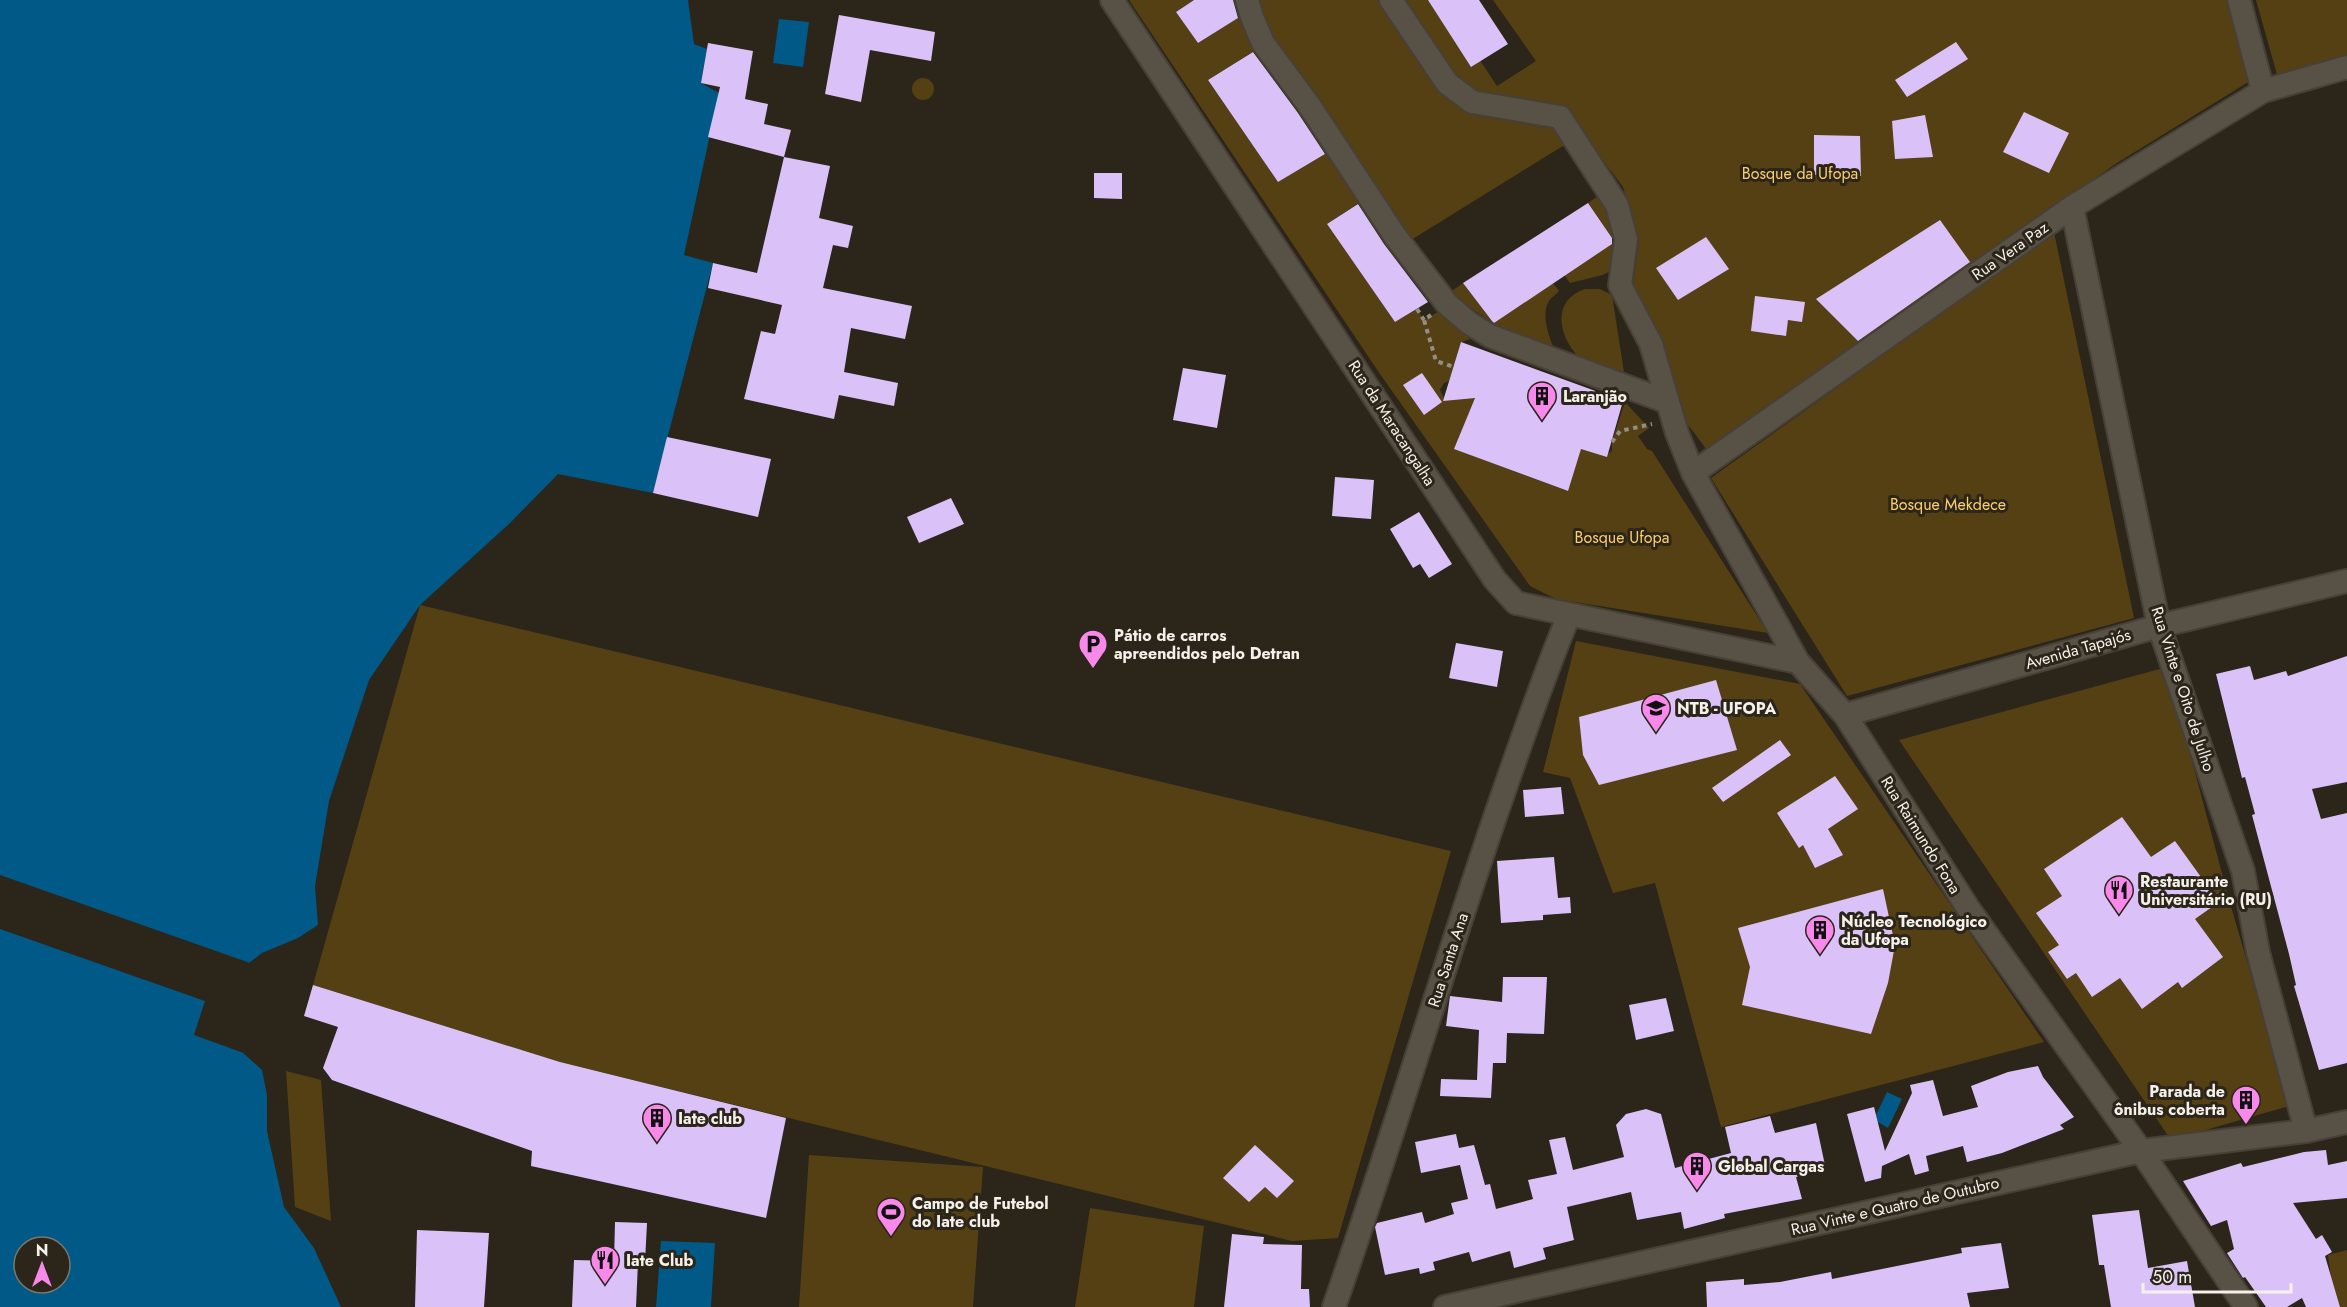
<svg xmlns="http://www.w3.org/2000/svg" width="2347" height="1307" font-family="Jost,sans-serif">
	<rect width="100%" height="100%" fill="#2b251a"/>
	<!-- green -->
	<path fill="#554014" d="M1129 0H1194L1176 12 1198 43 1243 15 1254 51 1208 80 1278 182 1327 153 1360 202 1327 224 1395 322 1417 309 1424 320 1443 309 1473 338 1461 342 1449 381 1444 383 1440 390 1444 398 1481 382 1455 449 1567 491 1582 445 1604 456 1612 451V442L1625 402 1649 428 1638 436 1647 449 1652 451 1768 633 1556 599 1530 586 1380 374Z
		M1256 0H1385L1443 87 1553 123 1566 144 1411 240 1269 39Z
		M1399 0H1440L1497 86 1536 61 1493 0H2229L2250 81 2117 163 1707 450 1652 377 1633 286 1639 240 1623 187 1566 111 1473 95 1451 77Z
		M2256 0H2347V59L2278 78Z
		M912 89a11 11 0 1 1 22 0a11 11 0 1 1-22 0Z
		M1598 196C1617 219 1615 241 1612 270L1603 275 1570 283 1564 275 1615 242 1588 203Z
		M2054 232 2134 618 1847 696 1711 478Z
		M1552 282 1559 291C1556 294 1551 298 1549 301 1540 315 1550 340 1556 353L1506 332 1449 293 1463 283 1494 323Z
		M1585 289H1600L1612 295 1624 372C1611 368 1595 365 1583 359 1578 357 1573 351 1570 346 1556 323 1558 298 1585 289Z
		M420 605 1451 851 1338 1238 1292 1241 560 1062 313 985Z
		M1576 641 1800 684 2044 1042 1721 1127 1655 883 1613 893 1570 778 1543 772Z
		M2167 667 2228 896 2289 1106 2171 1140 1899 740Z
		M286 1071 321 1080 331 1221 295 1207Z
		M809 1155 983 1167 973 1307H799Z
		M1090 1208 1204 1226 1194 1307H1075Z
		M2347 1250V1307H2340L2331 1277 2328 1255Z"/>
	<!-- water -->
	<path fill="#005987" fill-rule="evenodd" d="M0 0H688L694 44 707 49 701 83 719 93 684 255 713 263 653 493 558 474 511 522 420 605 369 680 329 801 315 886 318 925 298 938 262 953 236 973 222 1016 230 1041 262 1070 267 1095V1131L284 1207 314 1248 341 1307H0ZM24 1247H60V1283H24Z
		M779 19 809 22 803 67 773 63Z
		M1887 1092 1902 1099 1888 1128 1878 1122 1876 1115Z
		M661 1241 715 1243 711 1307H656Z"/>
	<!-- pier -->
	<path fill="#2b251a" d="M0 875 253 964 239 975 225 1016 226 1028 232 1039 252 1056 194 1035 205 1001 0 929Z"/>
	<!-- building -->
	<path fill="#dac2f9" d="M1194 0H1233L1238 18 1198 43 1176 12Z
		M1428 0H1479L1508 44 1471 67Z
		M839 15 935 32 931 61 870 50 861 102 825 94Z
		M1956 42 1968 59 1907 97 1895 80Z
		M708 43 753 51 745 99 768 104 764 124 791 130 784 157 708 137 720 87 701 83Z
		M1253 52 1298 113 1325 154 1278 182 1208 80Z
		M2024 112 2069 133 2049 173 2003 152Z
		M1925 115 1933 157 1895 159 1892 121Z
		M1814 135 1860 136 1861 176 1814 175Z
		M784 157 830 166 819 218 853 226 848 248 833 245 823 288 912 306 905 339 851 328 844 372 898 383 894 406 839 395 834 419 744 399 761 331 775 334 782 305 708 288 713 263 757 273Z
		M1094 173H1122V199L1094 198Z
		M1588 203 1612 238V244L1494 323 1492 321 1463 283Z
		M1358 204 1384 244 1428 302 1395 322 1327 224Z
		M1940 220 1970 262 1858 341 1816 299Z
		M1706 237 1729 269 1678 300 1656 268Z
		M1755 296 1805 302 1802 322 1788 320 1786 336 1751 331Z
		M1461 342 1623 401 1607 457 1581 449 1568 491 1454 449 1475 398 1443 401Z
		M1183 368 1226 375 1217 428 1173 420Z
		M1422 373 1442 402 1424 415 1403 385Z
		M667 437 771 459 758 517 653 493Z
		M1335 477 1374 480 1371 519 1332 516Z
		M951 498 964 524 919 543 907 517Z
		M1419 512 1452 564 1429 578 1420 564 1413 568 1390 529Z
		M1456 643 1503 651 1497 687 1449 678Z
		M2347 656V782L2312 789 2321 819 2347 813V1063L2319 1070 2294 986 2296 985 2289 954 2252 815 2255 814 2245 777 2242 778 2216 674 2250 666 2254 680 2286 671 2288 676Z
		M1716 680 1737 750 1599 785 1583 755 1579 717Z
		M1780 740 1791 755 1723 802 1712 788Z
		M1835 776 1858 809 1828 829 1843 855 1815 868 1803 845 1799 848 1777 813Z
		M1561 787 1564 814 1525 817 1523 790Z
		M2122 817 2151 857 2175 841 2219 902 2195 919 2223 957 2182 988 2178 982 2142 1009 2120 978 2092 997 2076 973 2067 979 2048 952 2059 945 2036 913 2062 896 2044 869Z
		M1554 857 1558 898 1570 897 1571 913 1543 915V920L1501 923 1497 861Z
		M1883 889 1895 945 1888 983 1871 1034 1742 1005 1750 967 1738 928Z
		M1503 977H1547L1544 1034 1507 1033 1506 1063H1493L1491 1098 1440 1096 1441 1079 1477 1080 1479 1030 1446 1026 1450 996 1502 1002Z
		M313 985 560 1062 786 1118 766 1218 531 1166 532 1151 332 1080 323 1068 338 1027 304 1016Z
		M1666 998 1674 1031 1636 1040 1629 1005Z
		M2038 1066 2043 1077 2074 1117 2060 1125 2064 1129 2002 1153 1967 1162 1963 1146 1926 1156 1929 1171 1915 1175 1909 1154 1882 1166 1881 1178 1865 1182 1847 1114 1874 1107 1885 1151 1912 1093 1910 1085 1933 1080 1943 1116 1978 1107 1971 1086 2008 1072Z
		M1646 1109 1661 1114 1675 1168 1731 1153 1725 1127 1770 1116 1775 1133 1816 1123 1826 1170 1796 1177 1802 1199 1724 1214 1725 1218 1684 1229 1681 1212 1637 1220 1631 1192 1567 1207 1574 1240 1543 1248 1546 1259 1514 1268 1510 1251 1472 1262 1469 1252 1433 1262 1435 1270 1420 1274 1419 1268 1385 1275 1375 1227 1377 1223 1422 1212 1425 1223 1454 1214 1451 1203 1468 1199 1460 1165 1421 1173 1415 1142 1456 1134 1459 1148 1474 1145 1485 1185 1490 1184 1496 1209 1533 1199 1528 1180 1557 1174 1549 1140 1565 1137 1573 1170 1624 1157 1616 1125 1626 1114Z
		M1255 1145 1294 1181 1277 1198 1265 1187 1249 1202 1223 1178Z
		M2326 1150 2328 1165 2347 1161V1198L2293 1203 2316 1239 2322 1235 2332 1252 2325 1256 2340 1307H2306L2302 1298 2287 1307H2266L2245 1277 2243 1278 2227 1253 2234 1249 2227 1220 2211 1226 2183 1181 2241 1163 2243 1167 2304 1152Z
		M2139 1210 2148 1268 2187 1261 2195 1307H2111L2104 1265H2099L2092 1215Z
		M615 1222 647 1223 645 1262H638L636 1307H572L574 1260 614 1261Z
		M417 1230 489 1233 484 1307H415Z
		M1232 1234 1264 1237 1263 1244 1302 1245 1301 1289H1309L1310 1307H1224Z
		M2001 1243 2009 1288 1967 1293 1970 1307H1707L1706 1282 1744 1279V1285L1780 1282 1831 1272 1832 1279 1962 1253 1961 1248Z"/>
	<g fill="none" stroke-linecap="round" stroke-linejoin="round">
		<!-- minor casing -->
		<g stroke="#464037" stroke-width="26">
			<path id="minor" d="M1112 0 1495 580 1516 603 1798 662
				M1247 0 1252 17 1263 43 1309 105 1395 236 1447 304 1469 323 1490 336 1668 402
				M1391 0 1447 83 1472 102 1560 117 1617 205 1626 239 1620 285 1651 344 1677 433 1693 473 1798 662 1845 715 1968 908 2141 1151 2246 1307
				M2239 0 2263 91
				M2072 207 2159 626 2243 871 2258 952 2306 1131
				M1693 473 2072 207 2263 91 2347 67
				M1845 715 2159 626 2347 581
				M1334 1307C1390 1146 1439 982 1494 820 1518 751 1541 682 1569 615
				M1445 1307 2141 1151 2306 1131 2347 1122"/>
		</g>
		<!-- path -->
		<path stroke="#938e85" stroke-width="4" stroke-dasharray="4.5 4.5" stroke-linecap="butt" d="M1417 309 1424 320
			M1431 315 1424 320 1436 361 1454 367
			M1612 442 1620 431 1652 424"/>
		<!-- minor -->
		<use href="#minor" stroke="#585145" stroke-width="22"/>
	</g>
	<!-- icons -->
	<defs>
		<g id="building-pin" transform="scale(1.5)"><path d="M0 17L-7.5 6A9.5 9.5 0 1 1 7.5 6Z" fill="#f888ea" stroke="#2b251a"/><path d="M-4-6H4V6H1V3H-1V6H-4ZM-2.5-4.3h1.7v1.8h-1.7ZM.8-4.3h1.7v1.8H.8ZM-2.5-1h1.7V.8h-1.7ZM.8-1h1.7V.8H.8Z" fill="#111"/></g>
		<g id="parking-pin" transform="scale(1.5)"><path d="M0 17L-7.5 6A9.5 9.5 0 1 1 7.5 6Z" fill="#f888ea" stroke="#2b251a"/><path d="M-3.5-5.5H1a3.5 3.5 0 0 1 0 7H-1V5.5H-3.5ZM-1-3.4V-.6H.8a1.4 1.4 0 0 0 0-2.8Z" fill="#111"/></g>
		<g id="university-pin" transform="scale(1.5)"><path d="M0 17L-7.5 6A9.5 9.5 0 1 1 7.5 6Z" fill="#f888ea" stroke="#2b251a"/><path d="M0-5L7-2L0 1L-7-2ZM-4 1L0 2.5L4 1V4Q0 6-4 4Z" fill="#111"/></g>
		<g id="restaurant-pin" transform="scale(1.5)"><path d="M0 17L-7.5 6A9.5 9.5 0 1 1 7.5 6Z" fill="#f888ea" stroke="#2b251a"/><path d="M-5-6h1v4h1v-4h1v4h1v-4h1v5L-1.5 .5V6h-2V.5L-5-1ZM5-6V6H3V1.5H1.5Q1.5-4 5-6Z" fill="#111"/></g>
		<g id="stadium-pin" transform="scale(1.5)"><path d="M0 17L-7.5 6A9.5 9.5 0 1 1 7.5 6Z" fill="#f888ea" stroke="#2b251a"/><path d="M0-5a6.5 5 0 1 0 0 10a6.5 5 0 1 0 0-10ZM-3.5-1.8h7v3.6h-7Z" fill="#111"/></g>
	</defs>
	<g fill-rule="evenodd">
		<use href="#building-pin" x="1542" y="396"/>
		<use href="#parking-pin" x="1093" y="644"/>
		<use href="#university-pin" x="1656" y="708"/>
		<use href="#restaurant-pin" x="2119" y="890"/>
		<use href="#building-pin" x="1820" y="930"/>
		<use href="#building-pin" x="2246" y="1100"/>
		<use href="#building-pin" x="657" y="1118"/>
		<use href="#building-pin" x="1697" y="1166"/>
		<use href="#stadium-pin" x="891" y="1212"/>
		<use href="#restaurant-pin" x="605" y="1260"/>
	</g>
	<g text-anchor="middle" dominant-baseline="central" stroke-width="6" stroke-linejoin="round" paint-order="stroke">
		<!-- park labels -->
		<g font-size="16" fill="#fdcd6b" stroke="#2b251a">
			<text x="1800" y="173">Bosque da Ufopa</text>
			<text x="1948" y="504">Bosque Mekdece</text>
			<text x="1622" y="537">Bosque Ufopa</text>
		</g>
		<!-- street labels -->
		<g font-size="16" fill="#f5f1ea" stroke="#2b251a">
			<text transform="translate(2010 251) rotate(-35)">Rua Vera Paz</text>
			<text transform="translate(1392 423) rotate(57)">Rua da Maracangalha</text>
			<text transform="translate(2078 649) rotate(-16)">Avenida Tapajós</text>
			<text transform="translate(2183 689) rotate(72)">Rua Vinte e Oito de Julho</text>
			<text transform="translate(1921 835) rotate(58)">Rua Raimundo Fona</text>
			<text transform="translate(1448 960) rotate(-72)">Rua Santa Ana</text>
			<text transform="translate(1895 1206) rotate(-13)">Rua Vinte e Quatro de Outubro</text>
		</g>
		<!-- poi labels -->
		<g font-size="16" font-weight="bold" fill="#f5f1ea" stroke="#2b251a" text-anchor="start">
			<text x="1563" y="396">Laranjão</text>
			<text x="1114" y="635">Pátio de carros<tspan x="1114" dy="18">apreendidos pelo Detran</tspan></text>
			<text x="1677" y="708">NTB - UFOPA</text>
			<text x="2140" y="881">Restaurante<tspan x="2140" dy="18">Universitário (RU)</tspan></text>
			<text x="1841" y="921">Núcleo Tecnológico<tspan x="1841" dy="18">da Ufopa</tspan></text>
			<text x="2225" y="1091" text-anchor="end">Parada de<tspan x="2225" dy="18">ônibus coberta</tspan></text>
			<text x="678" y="1118">Iate club</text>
			<text x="1718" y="1166">Global Cargas</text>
			<text x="912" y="1203">Campo de Futebol<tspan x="912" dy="18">do Iate club</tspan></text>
			<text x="626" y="1260">Iate Club</text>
		</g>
	</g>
	<!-- north arrow -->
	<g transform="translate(42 1265)"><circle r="28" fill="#2b251a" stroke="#7c776d" stroke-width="1.5"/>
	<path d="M0-4.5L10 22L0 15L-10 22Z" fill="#f888ea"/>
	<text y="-9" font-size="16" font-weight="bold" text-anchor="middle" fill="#f5f1ea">N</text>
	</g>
	<!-- scale -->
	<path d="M2143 1283v9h148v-9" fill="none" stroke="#f5f1ea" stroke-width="3"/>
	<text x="2152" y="1283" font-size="18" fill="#f5f1ea" stroke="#2b251a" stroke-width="4.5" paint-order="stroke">50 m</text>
</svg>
